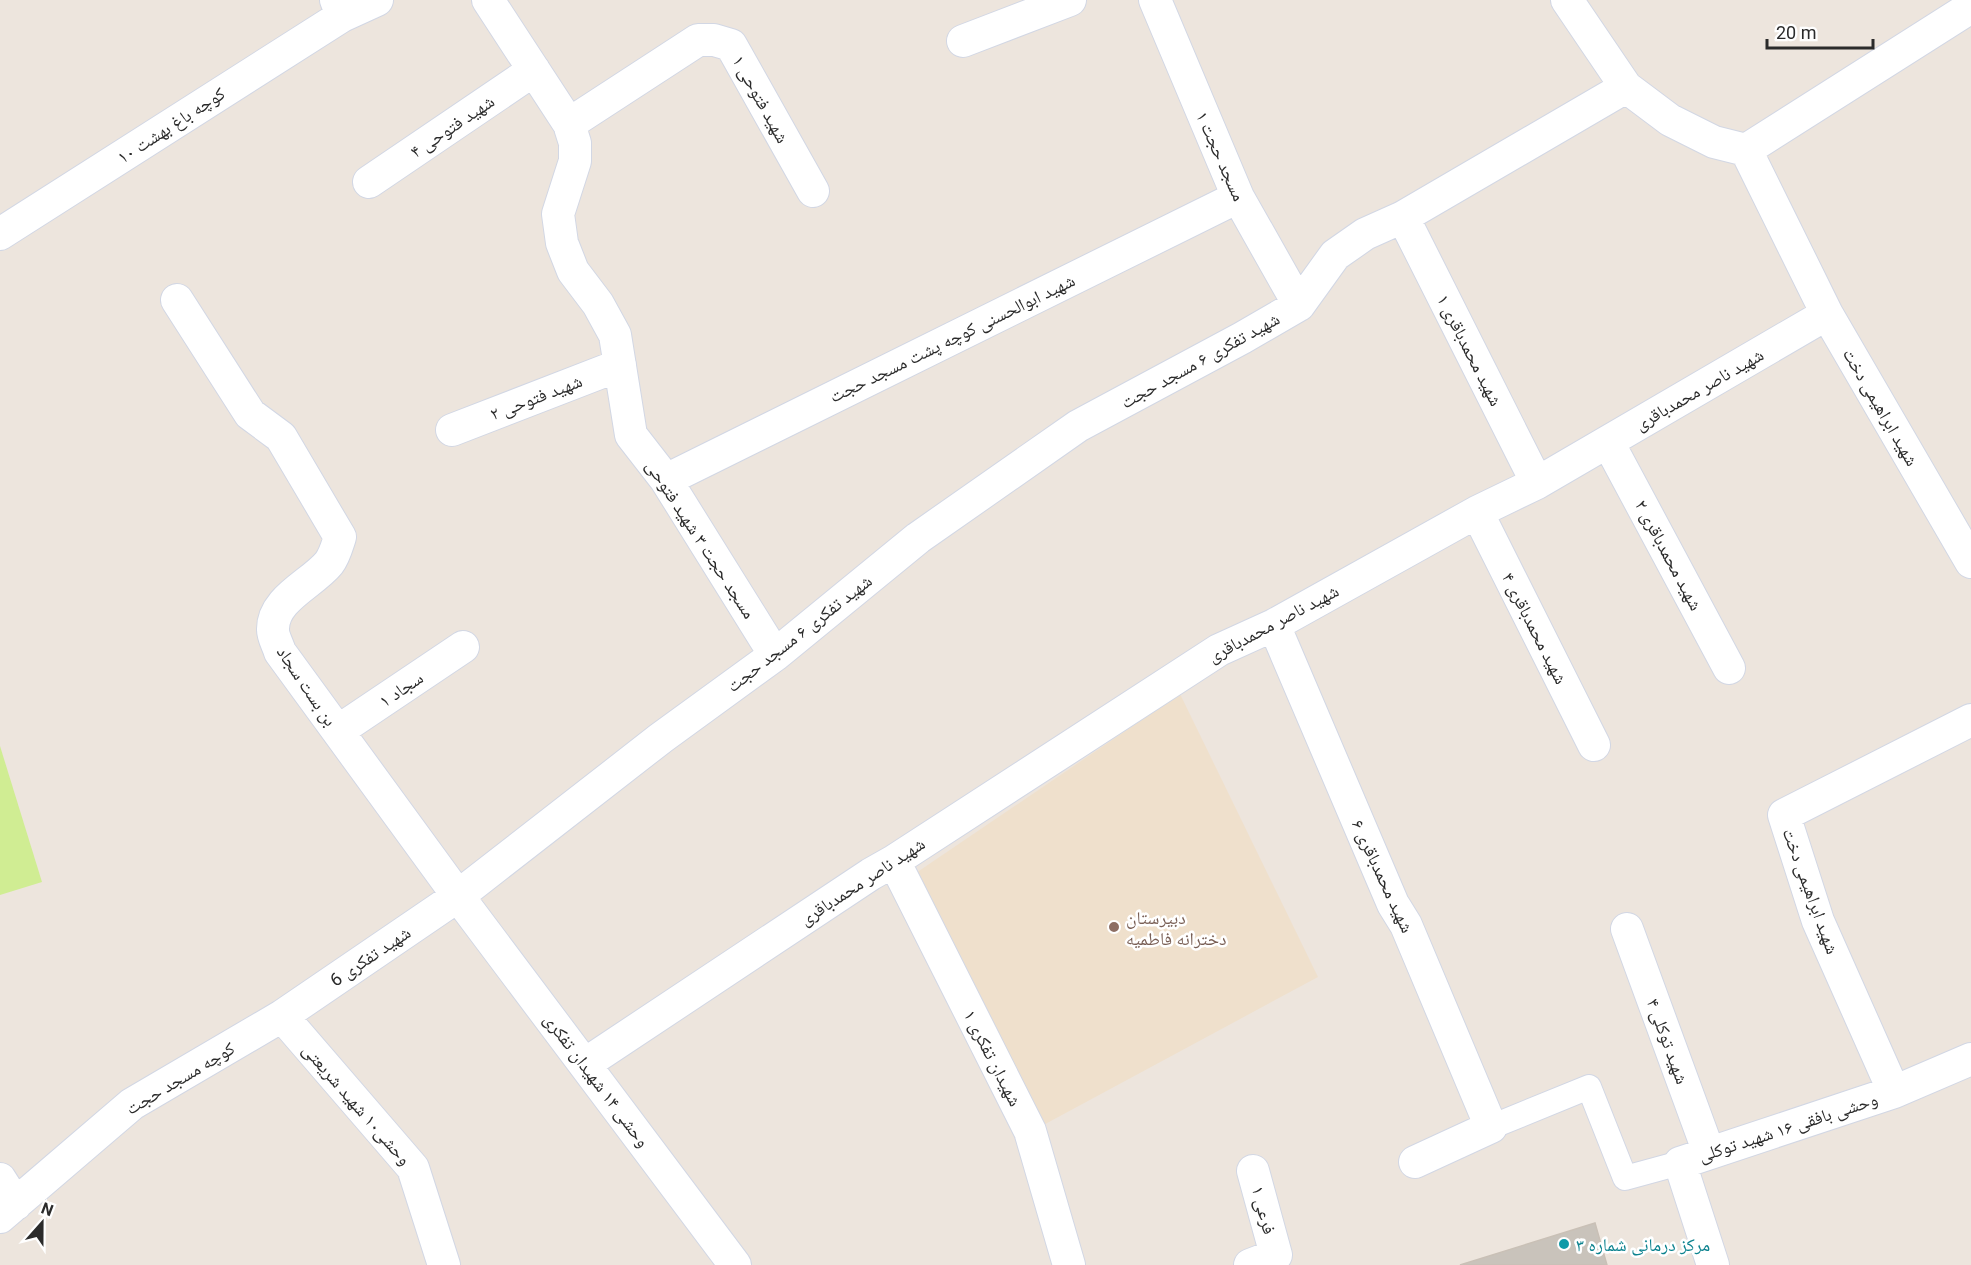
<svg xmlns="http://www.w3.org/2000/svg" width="1971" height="1265" font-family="Roboto,'Noto Naskh Arabic',sans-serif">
	<rect width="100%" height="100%" fill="#ede5dd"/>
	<!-- education -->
	<path fill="#efe0cc" d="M1180 694 1318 977 1036 1129 910 877Z"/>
	<!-- pitch -->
	<path fill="#d0ed93" d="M0 746 42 882 0 895Z"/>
	<!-- building -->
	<path fill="#c9c3bb" stroke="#c9c0b6" stroke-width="1.5" d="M1595 1223 1607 1265H1460Z"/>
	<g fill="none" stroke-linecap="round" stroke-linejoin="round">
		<!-- pedestrian casing -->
		<g stroke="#d2d7e4" stroke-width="26">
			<path id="pedestrian" d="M1491 1127 1589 1087 1625 1178 1680 1163"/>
		</g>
		<!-- minor casing -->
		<g stroke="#d2d7e4" stroke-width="34">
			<path id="minor" d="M336 0 342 16 377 0
				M488 0 569 124 575 143V161L558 214 562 243 573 271 598 304 615 335 631 435 666 480 775 655
				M1155 0 1238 197 1299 305
				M1567 0 1626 87
				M963 41 1070 0
				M569 124 698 40H714L731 45 813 191
				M369 182 534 70
				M1403 217 1537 483
				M0 234 342 16
				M177 300 250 414 281 437 340 537C337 546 335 555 329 563 312 584 272 599 273 630 273 637 278 645 280 652L458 896 735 1265
				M1827 314 1971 562
				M452 430 620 365
				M1608 442 1729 668
				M666 480 1238 197
				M1477 512 1594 745
				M1274 625 1393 904 1406 925 1491 1127 1415 1162
				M338 731 463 647
				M894 861 1030 1131 1069 1265
				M1627 929 1709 1153
				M282 1016 413 1168 444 1265
				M585 1064 871 874 894 861 1219 650 1274 625 1477 512 1537 483 1827 314 1746 150
				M1894 1092 1818 921 1784 815 1971 720
				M0 1179 16 1204
				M0 1217 132 1104 282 1016 458 896 661 738 775 655 918 538 1078 426 1242 338 1299 305 1335 255 1365 234 1403 217 1626 87 1670 120 1714 142 1746 150 1971 7
				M1250 1265 1276 1255 1253 1171
				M1713 1265 1680 1163 1894 1092 1971 1059"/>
		</g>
		<!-- pedestrian -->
		<use href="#pedestrian" stroke="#fff" stroke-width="24"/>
		<!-- minor -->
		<use href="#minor" stroke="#fff" stroke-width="32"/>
	</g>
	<!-- markers -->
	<circle fill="#8d6e63" stroke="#fff" stroke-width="2" cx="1114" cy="927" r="6"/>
	<circle fill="#0f9aa8" stroke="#fff" stroke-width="2" cx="1564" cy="1244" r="6"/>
	<g text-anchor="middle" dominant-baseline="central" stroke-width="5" stroke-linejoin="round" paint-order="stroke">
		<!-- street labels -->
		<g font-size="18" fill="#2b2b2b" stroke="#fff">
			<text transform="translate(761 99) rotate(61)">شهید فتوحی ۱</text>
			<text transform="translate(171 125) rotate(-33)">کوچه باغ بهشت ۱۰</text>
			<text transform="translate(452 126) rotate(-34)">شهید فتوحی ۴</text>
			<text transform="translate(1221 156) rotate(66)">مسجد حجت ۱</text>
			<text transform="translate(952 338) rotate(-26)">شهید ابوالحسنی کوچه پشت مسجد حجت</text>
			<text transform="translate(1470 350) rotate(63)">شهید محمدباقری ۱</text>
			<text transform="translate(1200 360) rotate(-29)">شهید تفکری ۶ مسجد حجت</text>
			<text transform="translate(1699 389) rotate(-30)">شهید ناصر محمدباقری</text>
			<text transform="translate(536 397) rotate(-21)">شهید فتوحی ۲</text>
			<text transform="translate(1881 407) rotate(60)">شهید ابراهیمی دخت</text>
			<text transform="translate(701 539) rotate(57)">مسجد حجت ۳ شهید فتوحی</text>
			<text transform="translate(1669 555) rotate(62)">شهید محمدباقری ۲</text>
			<text transform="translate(1273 623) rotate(-28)">شهید ناصر محمدباقری</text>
			<text transform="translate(1535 628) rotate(63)">شهید محمدباقری ۴</text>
			<text transform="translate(799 633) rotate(-38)">شهید تفکری ۶ مسجد حجت</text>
			<text transform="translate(307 686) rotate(56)">بن بست سجاد</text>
			<text transform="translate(401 689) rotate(-34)">سجاد ۱</text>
			<text transform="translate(1383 876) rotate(65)">شهید محمدباقری ۶</text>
			<text transform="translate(862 881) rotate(-33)">شهید ناصر محمدباقری</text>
			<text transform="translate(1811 891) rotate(70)">شهید ابراهیمی دخت</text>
			<text transform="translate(370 956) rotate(-34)">شهید تفکری 6</text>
			<text transform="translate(1668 1041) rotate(70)">شهید توکلی ۴</text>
			<text transform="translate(993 1058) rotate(63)">شهیدان تفکری ۱</text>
			<text transform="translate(180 1078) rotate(-31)">کوچه مسجد حجت</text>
			<text transform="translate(597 1080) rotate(53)">وحشی ۱۴ شهیدان تفکری</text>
			<text transform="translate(357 1104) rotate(49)">وحشی۱۰ شهید شریعتی</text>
			<text transform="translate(1788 1127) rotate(-18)">وحشی بافقی ۱۶ شهید توکلی</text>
			<text transform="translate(1264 1210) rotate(75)">فرعی ۱</text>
		</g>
		<!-- education labels -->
		<g font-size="18" fill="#785e54" stroke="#fff" text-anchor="start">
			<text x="1126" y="917">دبیرستان<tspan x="1126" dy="21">دخترانه فاطمیه</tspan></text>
		</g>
		<!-- culture labels -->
		<g font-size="18" fill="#0d838f" stroke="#fff" text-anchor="start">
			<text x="1576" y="1244">مرکز درمانی شماره ۳</text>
		</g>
	</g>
	<!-- north arrow -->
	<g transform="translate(42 1223) rotate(21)" stroke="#ffffff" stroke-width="4.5" paint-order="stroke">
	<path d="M0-4.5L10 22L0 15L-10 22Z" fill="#2b2b2b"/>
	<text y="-9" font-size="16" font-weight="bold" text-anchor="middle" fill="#2b2b2b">N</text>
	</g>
	<!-- scale -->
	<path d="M1767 39v9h106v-9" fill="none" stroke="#2b2b2b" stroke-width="3"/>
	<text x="1776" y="39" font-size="18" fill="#2b2b2b" stroke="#ffffff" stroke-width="4.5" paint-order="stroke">20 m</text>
</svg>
